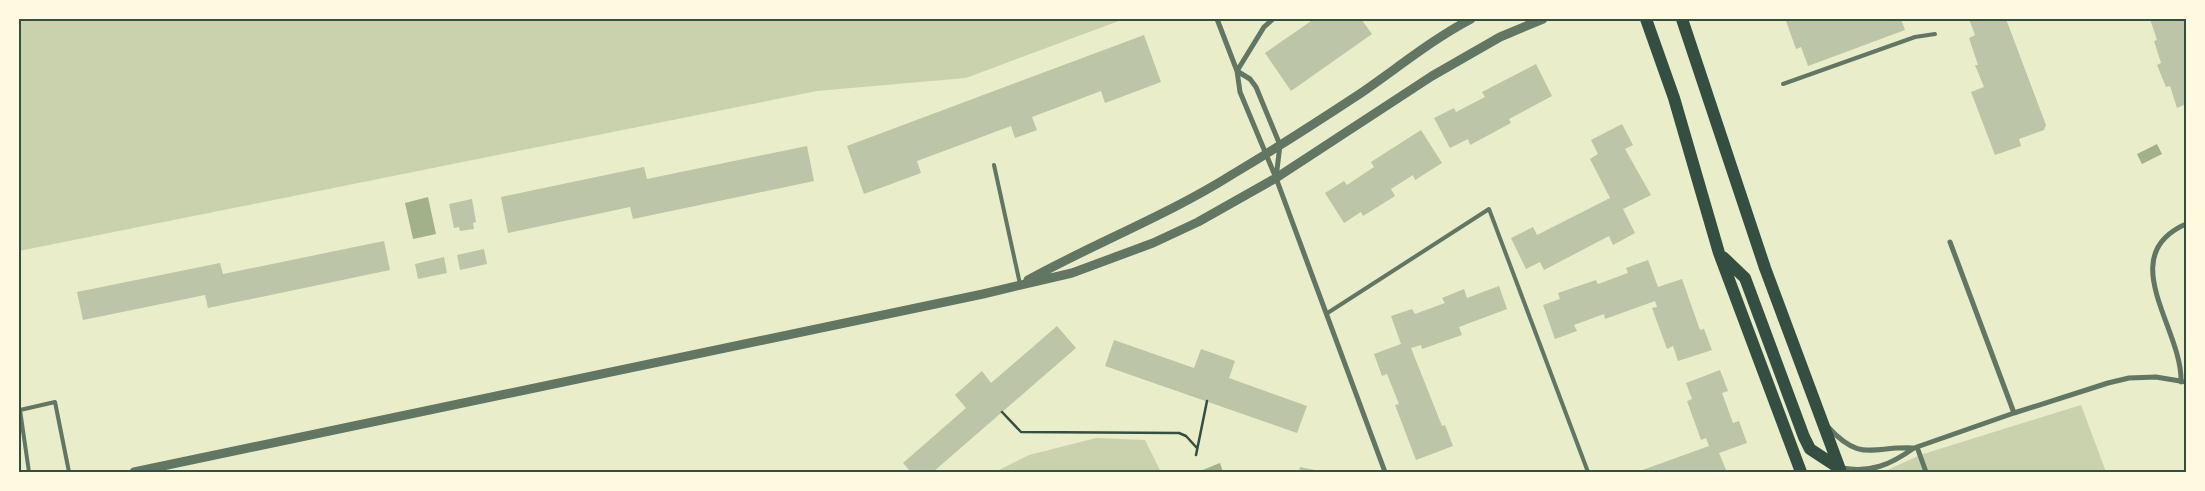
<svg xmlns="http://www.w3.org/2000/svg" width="2205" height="491" font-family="Arial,sans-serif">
	<rect width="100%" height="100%" fill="#e9edc9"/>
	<!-- green -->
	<path fill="#cad2ad" d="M19 19H1124L966 78 817 91 19 251Z
		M2081 405 2106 472H1883L1920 455Z
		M1096 438 1145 440 1161 472H995L1029 455Z"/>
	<!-- water -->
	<path fill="#a3b18a" d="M2157 144 2162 154 2142 164 2137 154Z
		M428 197 436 234 413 239 405 203Z
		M1220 463 1223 472H1200V471Z"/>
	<!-- building -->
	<path fill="#bcc5a7" d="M1314 19H1361L1372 34 1291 91 1265 53Z
		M1791 19H1901L1905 30 1808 66 1801 47 1796 49 1786 21Z
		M1969 19H2006L2046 125 2044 130 2019 139 2021 146 1995 155 1971 92 1984 87 1975 65H1978L1969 38 1975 35Z
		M2150 19H2186V104L2177 108 2170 86 2166 87 2157 65 2161 63 2154 41 2157 40Z
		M1144 35 1161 82 1105 103 1101 91 1032 117 1037 130 1015 138 1011 126 917 161 921 173 864 194 847 146Z
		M1536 64 1552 96 1509 119 1511 123 1470 145 1468 139 1450 148 1434 118 1454 108 1456 112 1485 97 1482 92Z
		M1622 124 1633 145 1625 149 1651 195 1623 209 1635 233 1613 245 1609 236 1544 270 1540 262 1526 269 1511 238 1533 227 1537 235 1610 198 1590 159 1598 154 1591 140Z
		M1421 130 1442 163 1415 180 1413 175 1391 189 1395 196 1363 216 1361 212 1344 223 1325 193 1344 181 1347 185 1374 167 1371 162Z
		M807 146 814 181 633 219 630 207 508 233 501 197 644 167 647 179Z
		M472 199 476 222 473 223 474 229 460 231 459 227 454 228 449 204Z
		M384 241 390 270 208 308 205 295 83 320 77 292 220 263 223 274Z
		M484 249 487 264 460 270 457 255Z
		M444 257 447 273 418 279 415 264Z
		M1648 260 1658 287 1682 279 1700 330 1704 329 1712 350 1678 361 1673 346 1667 349 1652 308 1657 307 1655 301 1605 319 1604 314 1574 325 1577 331 1555 339 1543 305 1560 299 1558 293 1596 280 1598 284 1628 273 1626 268Z
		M1499 286 1507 309 1459 327 1462 335 1422 349 1421 345 1411 348 1442 426 1445 425 1453 446 1416 460 1395 405 1399 404 1387 374 1382 376 1374 354 1401 344 1391 316 1412 309 1415 314 1445 303 1442 298 1464 289 1467 298Z
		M1057 326 1076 348 933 472H911L903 463 966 408 955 395 982 371 991 383Z
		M1114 340 1194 368 1201 349 1235 361 1229 378 1307 406 1297 433 1105 366Z
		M1720 370 1728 391 1722 393 1733 423 1739 421 1747 443 1719 453 1727 472H1637L1709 446 1706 438 1701 440 1687 401 1692 399 1686 383Z
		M1300 467 1320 471V472H1299Z"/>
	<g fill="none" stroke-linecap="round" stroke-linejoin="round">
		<!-- path -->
		<path stroke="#344e41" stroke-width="2.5" d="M1002 412 1021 432 1179 433 1186 436 1197 448
			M1196 455 1207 401"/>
		<!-- service -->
		<path stroke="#617663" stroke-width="4" d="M1783 84 1915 37 1935 34
			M994 165 1020 284
			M1326 314 1489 209 1588 472
			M29 472 20 410 55 402 69 472"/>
		<!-- minor -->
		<path stroke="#617663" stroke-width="5" d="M1217 19 1237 71
			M1273 19 1264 27 1237 71 1240 92 1276 178 1385 472
			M1237 71 1250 79 1256 87 1280 145 1276 178
			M1950 242 2014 413
			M2181 382C2183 329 2113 256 2186 224
			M1828 427C1861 463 1872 446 1913 448
			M1917 447 1926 472
			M1842 468C1871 473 1890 465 1914 448L2014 413 2108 383 2129 378 2156 377 2186 382"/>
		<!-- tertiary -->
		<path stroke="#617663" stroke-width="9" d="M1028 280C1095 243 1168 215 1233 174 1275 149 1317 122 1358 95 1395 70 1431 40 1471 19
			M134 472 983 294 1072 273 1153 243 1198 222 1276 178 1432 76 1500 37 1543 19"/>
		<!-- primary -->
		<path stroke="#344e41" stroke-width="12" d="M1646 19 1674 98 1719 253 1801 472
			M1682 19 1765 268 1841 472
			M1723 257 1745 278 1804 437 1810 449 1839 468"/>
	</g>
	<!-- border -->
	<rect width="2205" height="491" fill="none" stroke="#fefae0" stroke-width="40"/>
	<rect x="20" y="20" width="2165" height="451" fill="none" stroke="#344e41" stroke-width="2"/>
</svg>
